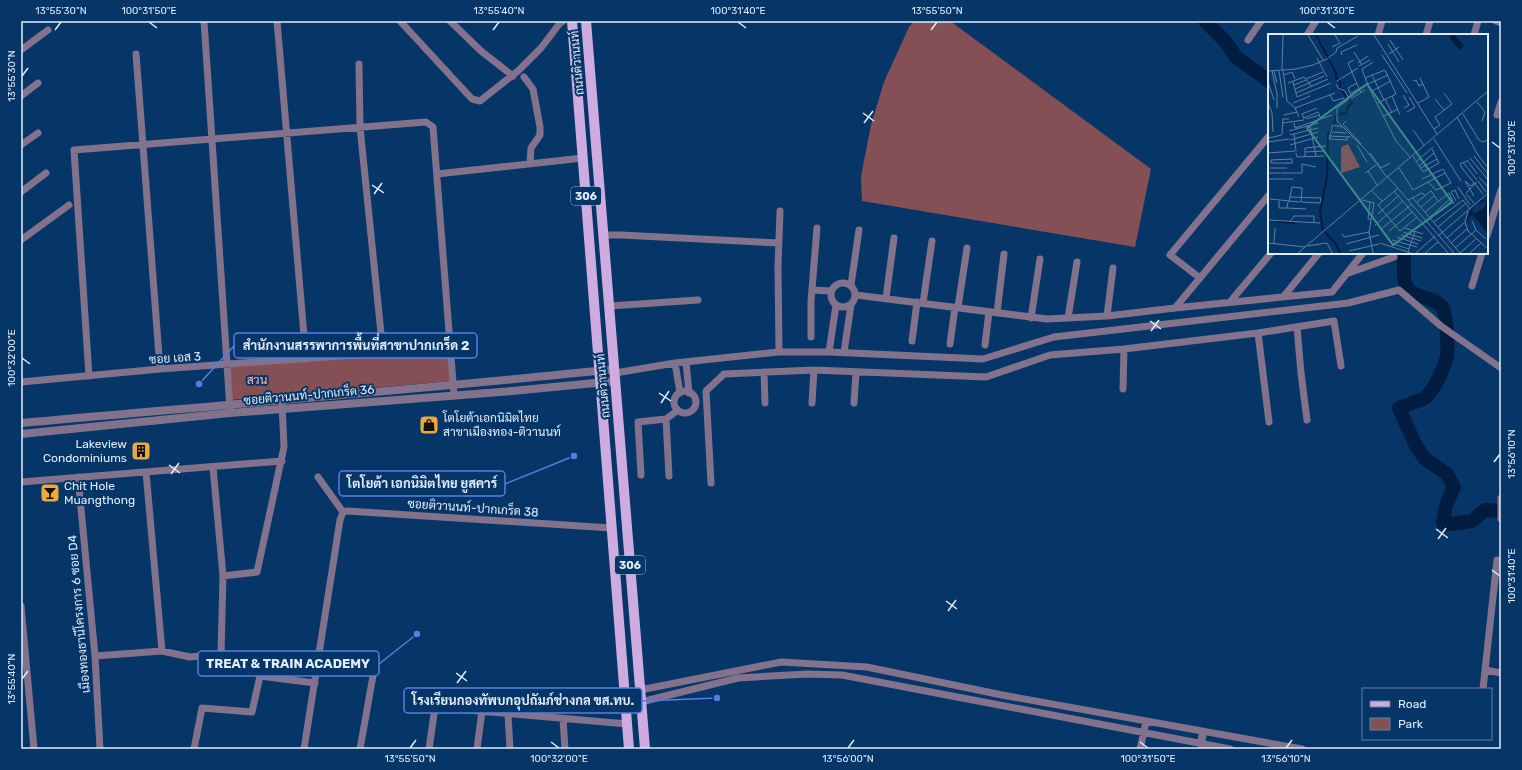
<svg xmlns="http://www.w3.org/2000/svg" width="1522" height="770" font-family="Rubik,Sarabun,sans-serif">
	<rect width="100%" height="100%" fill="#063668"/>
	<!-- green -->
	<path fill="#855055" d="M914 21H950L1151 169 1135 247 862 201 861 176 871 125 884 82 909 27Z
		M450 348 452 381 231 400 228 365Z"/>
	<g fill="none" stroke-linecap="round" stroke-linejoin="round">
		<!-- river -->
		<path stroke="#001d40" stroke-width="14" d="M1205 21 1225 41 1236 57 1269 81
			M1404 253C1404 261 1403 276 1405 283 1411 300 1433 295 1442 307 1447 314 1448 347 1447 356 1444 369 1436 386 1427 396 1422 401 1405 405 1399 408L1416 446 1425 459 1447 474 1454 487 1446 505 1443 523 1452 524 1472 521 1485 510 1501 511"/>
		<!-- minor -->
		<path stroke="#83728c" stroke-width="7" d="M204 21 230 409
			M277 21 306 359
			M400 21 472 99 480 101 518 71 541 48 560 23 563 21
			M450 21 481 51 513 76
			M1496 21 1501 23
			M1307 35 1316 21
			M1378 35 1382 21
			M1426 35 1430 21
			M1474 35 1478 21
			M1248 40 1261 21
			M21 50 48 30
			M136 54 160 369
			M359 64 360 127 383 353
			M524 77 533 89 540 127V135L531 148 530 163
			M21 96 38 83
			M1497 115 1501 102
			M21 145 38 133
			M437 174 583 158
			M21 192 46 173
			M604 235H621L779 243
			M1487 236 1501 190
			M21 240 69 205
			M1346 274 1394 257
			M1200 278 1170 255 1269 136
			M831 295a12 12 0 1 1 24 0a12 12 0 1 1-24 0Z
			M851 285 859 230
			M1472 286 1482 253
			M812 290 831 291
			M856 295 1047 319 1107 316 1175 308 1332 292 1363 253
			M1284 296 1319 253
			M886 298 894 238
			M1230 302 1271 253
			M923 303 932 241
			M610 306 698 300
			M958 307 967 248
			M1175 308 1269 195
			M997 313 1004 254
			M1107 316 1113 268
			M1031 318 1040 259
			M1068 318 1077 262
			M1297 327 1301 373 1307 420
			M1258 333 1269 422
			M811 337V301L817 228
			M912 341 917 302
			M950 344 955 307
			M985 345 989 312
			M779 352 778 266 780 211
			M829 352 836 305
			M844 352 851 305
			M686 362 689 393
			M675 363 680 393
			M764 372 765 403
			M615 373 675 363 779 352H829L983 359 1054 337 1348 303 1399 290 1441 326 1501 368
			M89 376 74 150 426 122 433 127 454 395
			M21 382 160 369 450 348
			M1123 389 1124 349
			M674 402a11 11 0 1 1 22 0a11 11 0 1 1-22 0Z
			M812 403 814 370
			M854 403 856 372
			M666 419 669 476
			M146 472 162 651
			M641 475 638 422 666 419 678 410
			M78 477 95 656 100 749
			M318 477 343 512
			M21 482 282 461
			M711 483 706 391 724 374 814 370 986 377 1050 355 1124 349 1258 333 1334 321 1341 366
			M1501 498V519
			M223 576 257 572 284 447 282 404
			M21 606 34 749
			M95 656 162 651 190 657 221 654 223 576 213 467
			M1486 670 1501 673
			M1483 689 1497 560 1501 561
			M640 690 781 662 867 667 1002 695 1302 749
			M641 702 738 678 807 674 842 675 1230 749
			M508 714 510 749
			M563 719 565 749
			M194 749 202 708 252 712 260 676 315 683
			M304 749 340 520 343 512 347 511 611 528
			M360 749 376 659
			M429 749 435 707 627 724
			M477 749 482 711
			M1140 749 1146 722"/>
		<!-- tertiary -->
		<path stroke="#83728c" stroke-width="8" d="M21 423C219 405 417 390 615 369
			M21 434 230 413 512 391 616 381
			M1201 744 1203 732"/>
		<!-- primary -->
		<path stroke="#ceace0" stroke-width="10" d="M572 21 629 749
			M586 21 645 749"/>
	</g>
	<!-- ticks -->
	<path fill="none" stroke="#e2ecf8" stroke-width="1.5" d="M149 22 157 28M738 22 746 28M1327 22 1335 28M55 30 61 22M493 30 499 22M931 30 937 22M22 76 28 68M863 113 874 121M864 123 873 111M1492 142 1500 148M372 185 384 193M374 194 382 183M1150 321 1161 329M1151 331 1159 320M22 358 30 364M659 393 671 401M661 403 669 391M1494 462 1500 454M169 465 180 473M171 474 179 463M1436 529 1448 538M1438 539 1446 528M1492 570 1500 576M946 601 957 609M948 611 956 600M456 673 467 681M22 679 28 671M457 683 466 671M551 742 559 748M1140 742 1148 748M410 748 416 740M848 748 854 740M1286 748 1292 740"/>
	<!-- icons -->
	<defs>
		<g id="shop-square" transform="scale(1)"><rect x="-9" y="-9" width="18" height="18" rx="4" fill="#eea83c" stroke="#063668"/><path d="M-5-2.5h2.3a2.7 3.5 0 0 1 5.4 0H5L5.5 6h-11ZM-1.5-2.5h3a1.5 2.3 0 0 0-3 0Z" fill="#111"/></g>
		<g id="building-square" transform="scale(1)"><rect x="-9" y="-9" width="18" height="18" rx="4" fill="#eea83c" stroke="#063668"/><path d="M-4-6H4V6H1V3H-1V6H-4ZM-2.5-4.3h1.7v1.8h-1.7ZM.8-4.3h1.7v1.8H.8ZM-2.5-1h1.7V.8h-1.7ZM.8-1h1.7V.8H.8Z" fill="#111"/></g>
		<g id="bar-square" transform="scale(1)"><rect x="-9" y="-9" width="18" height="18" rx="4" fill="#eea83c" stroke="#063668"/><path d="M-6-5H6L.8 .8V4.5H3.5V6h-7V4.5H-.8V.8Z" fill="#111"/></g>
	</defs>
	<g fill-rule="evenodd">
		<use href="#shop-square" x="429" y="425"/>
		<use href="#building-square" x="141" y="451"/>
		<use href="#bar-square" x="50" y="493"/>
	</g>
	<g text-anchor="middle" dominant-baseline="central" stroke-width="4" stroke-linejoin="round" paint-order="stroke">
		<!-- shield labels -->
		<g fill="#063668" stroke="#a0b5cd" stroke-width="1">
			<rect x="571" y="187" width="30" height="18" rx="3"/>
			<rect x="615" y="556" width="30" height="18" rx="3"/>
		</g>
		<g font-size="11" font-weight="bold" fill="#e2ecf8">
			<text x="586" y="196">306</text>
			<text x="630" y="565">306</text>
		</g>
		<!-- street labels -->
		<g font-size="12" fill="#e2ecf8" stroke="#063668">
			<text transform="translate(577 63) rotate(-95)">ถนนติวานนท์</text>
			<text transform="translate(175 358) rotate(-4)">ซอย เอส 3</text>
			<text transform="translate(603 386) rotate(-95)">ถนนติวานนท์</text>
			<text transform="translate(309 395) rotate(-5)">ซอยติวานนท์-ปากเกร็ด 36</text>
			<text transform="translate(473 508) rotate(4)">ซอยติวานนท์-ปากเกร็ด 38</text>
			<text transform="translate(79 614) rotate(-95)">เมืองทองธานีโครงการ 6 ซอย D4</text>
		</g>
		<!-- park labels -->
		<g font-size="12" fill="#fbbabf" stroke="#063668">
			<text x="257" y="380">สวน</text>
		</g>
		<!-- poi labels -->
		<g font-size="12" fill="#e2ecf8" stroke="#063668" text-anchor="start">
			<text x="443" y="418">โตโยต้าเอกนิมิตไทย<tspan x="443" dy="14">สาขาเมืองทอง-ติวานนท์</tspan></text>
			<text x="127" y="444" text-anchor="end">Lakeview<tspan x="127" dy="14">Condominiums</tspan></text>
			<text x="64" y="486">Chit Hole<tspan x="64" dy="14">Muangthong</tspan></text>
		</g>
	</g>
	<!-- overview -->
	<g transform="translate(1268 34)">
		<rect width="220" height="220" fill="#063668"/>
		<path d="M80 110 92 133 73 139V113Z" fill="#855055"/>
		<path d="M184 1H187L196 12 191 16 181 3ZM213 166H217L220 169V200L205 181 201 183 200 187 203 199 199 185 202 176 208 171 204 176 206 180 217 173V167L210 171Z" fill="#001d40"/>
		<path fill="none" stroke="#001d40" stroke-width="2" d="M48 1 68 39V44L72 46V54L84 70 81 71 78 80 74 79 68 82 64 97 60 100 59 143 52 178 55 196M6 187 27 189M57 198 68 210 72 219"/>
		<path fill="none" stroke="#5e7fa2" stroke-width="1" d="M40 1 55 26M106 1 169 100M122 6 135 26M120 10 131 28M64 13 72 9 67 1M86 18 94 31M121 20 131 13M74 21 73 18 89 11M114 21 139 59M49 24 59 43M86 26 80 29 93 59M105 28 94 35 101 54 128 107 142 123M90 29 100 22M91 32 102 26M14 36 15 1M15 36 19 67 27 74 31 83M0 37 28 35 45 31 59 25 68 18 69 14 90 2M4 37 9 60V74M6 37 9 49M11 37 15 63M16 41 24 38 27 45M104 41 116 66M97 44 117 36 128 60 110 69M152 44 161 63M38 45 55 38M69 47 90 34M145 47 148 46 151 52 155 50M0 48 6 66M25 48 29 63 63 49M20 49 36 43 44 53M40 49 56 42M89 49 80 54 84 64 97 56M68 50 70 54 77 57 81 65 69 74V87L97 115 119 143M100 50 120 41M26 51 38 46M27 55 41 49M104 57 123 47M28 59 60 45M83 59 96 52M62 61 65 67 76 64M135 61 141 71 136 74M124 62 132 81M117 65 124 79M167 65 176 76M209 68 217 78 214 87M0 69 4 79 5 98M25 69 42 62M150 69 161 63M27 74 67 59M139 78 147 73 141 63M195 80 211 106 215 108 220 106M16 81 29 78M116 82 130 75M189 83 210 121 220 134M36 84 50 78 53 85M36 85 34 80 49 74M38 85 52 81M78 87 75 90 93 110M15 89 36 86M26 89 27 94 64 81M42 92 48 122M74 93 65 91 61 105 79 106V103M166 95 172 91 167 83 184 70 176 59M145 96 156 111M21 97 50 89M64 98 79 99M14 100 15 85H21M26 100 28 117M22 101 50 94M61 102 83 103M0 104 14 101M166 105 193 147M22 106 50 98M0 108 21 105M22 111 50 103M89 111 99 128M37 118 57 117M0 119 27 117M28 119 29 123 56 122M102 119 113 134 122 129M145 122 155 138 171 129 164 115M206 122 220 140M37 123V114L58 112M202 124 220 146M24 125V129H3V126ZM199 126 209 140M149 127 165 113M199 127 192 130 194 134 215 160M195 128 209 146M151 132 166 119M2 134H19M131 134 145 156 177 139M153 134 169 125M100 137 109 151M0 139H34V130L48 133M97 139 108 131M120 143 186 219M211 143 220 153M0 145H25M154 145 175 135 183 149 168 156 160 148M210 147 218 158M190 153 202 171M130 154 110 171 132 197 149 183M0 157V178M104 157 114 167M126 157 180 219M198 159 209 148M198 160 206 169M206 162 197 147 203 152 206 149M22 163 53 164M144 163 192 219M2 165 32 168M94 166 106 169 101 198 105 219M140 166 154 159 157 161M11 167V174H19L20 168M102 167 100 185H103M188 167 183 158 187 156 191 165M21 168 24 153 34 154 33 168M33 168 52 169 53 164M149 168 163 157 170 167M153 173 166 162M19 174 38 175M200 177 197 188 200 197 220 215M157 178 181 159 186 170M110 180 130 162M161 184 183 164M0 186 52 189M204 187 208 196 218 205M22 188 26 182H46V189M166 188 195 166 202 175M107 191 135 167M170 193 197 170M137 194 155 200M112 196 144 170M121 197 144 178M135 198 154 204M74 200 76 203 101 198M133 201 153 207M170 202 220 159M129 203 150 210M179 204 197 188M124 206 149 213M0 209 37 213M112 209 143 219M123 209 141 215M183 209 199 195M6 210 7 194M78 210 111 201M39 212 59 209 64 219M187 214 208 196M81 217 111 210M140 218 147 197M30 219 220 57M148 219 167 202M157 219 170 208M192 219 208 205M202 219 213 209"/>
		<path fill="#398e8a" fill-opacity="0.15" stroke="#398e8a" stroke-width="2" d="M99 50 184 168 125 211 39 94Z"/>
		<rect width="220" height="220" fill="none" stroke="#e2ecf8" stroke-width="2"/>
	</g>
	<!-- callouts -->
	<path fill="none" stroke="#587de2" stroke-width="1.5" d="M199 384L234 346M574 456L505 484M417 634L379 664M717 698L642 701"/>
	<g fill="#587de2" stroke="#063668" stroke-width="1.5">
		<circle cx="199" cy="384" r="4"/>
		<circle cx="574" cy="456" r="4"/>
		<circle cx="417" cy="634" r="4"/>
		<circle cx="717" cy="698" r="4"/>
	</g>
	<g fill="#063668" stroke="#587de2" stroke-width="1.5">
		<rect x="234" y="333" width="243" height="25" rx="4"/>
		<rect x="339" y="471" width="166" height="25" rx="4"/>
		<rect x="198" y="651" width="181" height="25" rx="4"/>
		<rect x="404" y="688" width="238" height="25" rx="4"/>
	</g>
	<g font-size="13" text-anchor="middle" font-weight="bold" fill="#e2ecf8">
		<text x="356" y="350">สำนักงานสรรพาการพื้นที่สาขาปากเกร็ด 2</text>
		<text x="422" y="488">โตโยต้า เอกนิมิตไทย ยูสคาร์</text>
		<text x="288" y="668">TREAT &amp; TRAIN ACADEMY</text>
		<text x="523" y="705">โรงเรียนกองทัพบกอุปถัมภ์ช่างกล ขส.ทบ.</text>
	</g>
	<!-- border -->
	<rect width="1522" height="770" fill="none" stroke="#063668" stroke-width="44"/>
	<!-- legend -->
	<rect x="1362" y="688" width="130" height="52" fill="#063668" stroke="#5e7fa2"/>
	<rect x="1370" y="701" width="20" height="6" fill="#ceace0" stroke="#5e7fa2"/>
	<text x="1398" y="708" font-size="12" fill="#e2ecf8">Road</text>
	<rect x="1370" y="718" width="20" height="12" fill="#855055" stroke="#5e7fa2"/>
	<text x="1398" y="728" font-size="12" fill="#e2ecf8">Park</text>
	<rect x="22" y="22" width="1478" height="726" fill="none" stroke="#e2ecf8" stroke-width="1.5"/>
	<g font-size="10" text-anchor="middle" fill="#e2ecf8">
		<text x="61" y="14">13°55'30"N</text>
		<text x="149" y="14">100°31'50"E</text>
		<text x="499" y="14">13°55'40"N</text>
		<text x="738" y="14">100°31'40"E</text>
		<text x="937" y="14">13°55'50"N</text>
		<text x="1327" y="14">100°31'30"E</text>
		<text transform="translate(11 76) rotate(-90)" y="4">13°55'30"N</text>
		<text transform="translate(1511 148) rotate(-90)" y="4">100°31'30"E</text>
		<text transform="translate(11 358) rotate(-90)" y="4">100°32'00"E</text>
		<text transform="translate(1511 454) rotate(-90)" y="4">13°56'10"N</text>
		<text transform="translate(1511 576) rotate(-90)" y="4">100°31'40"E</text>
		<text transform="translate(11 679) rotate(-90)" y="4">13°55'40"N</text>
		<text x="410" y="762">13°55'50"N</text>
		<text x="559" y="762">100°32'00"E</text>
		<text x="848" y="762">13°56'00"N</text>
		<text x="1148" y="762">100°31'50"E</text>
		<text x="1286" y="762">13°56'10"N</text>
	</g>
</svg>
